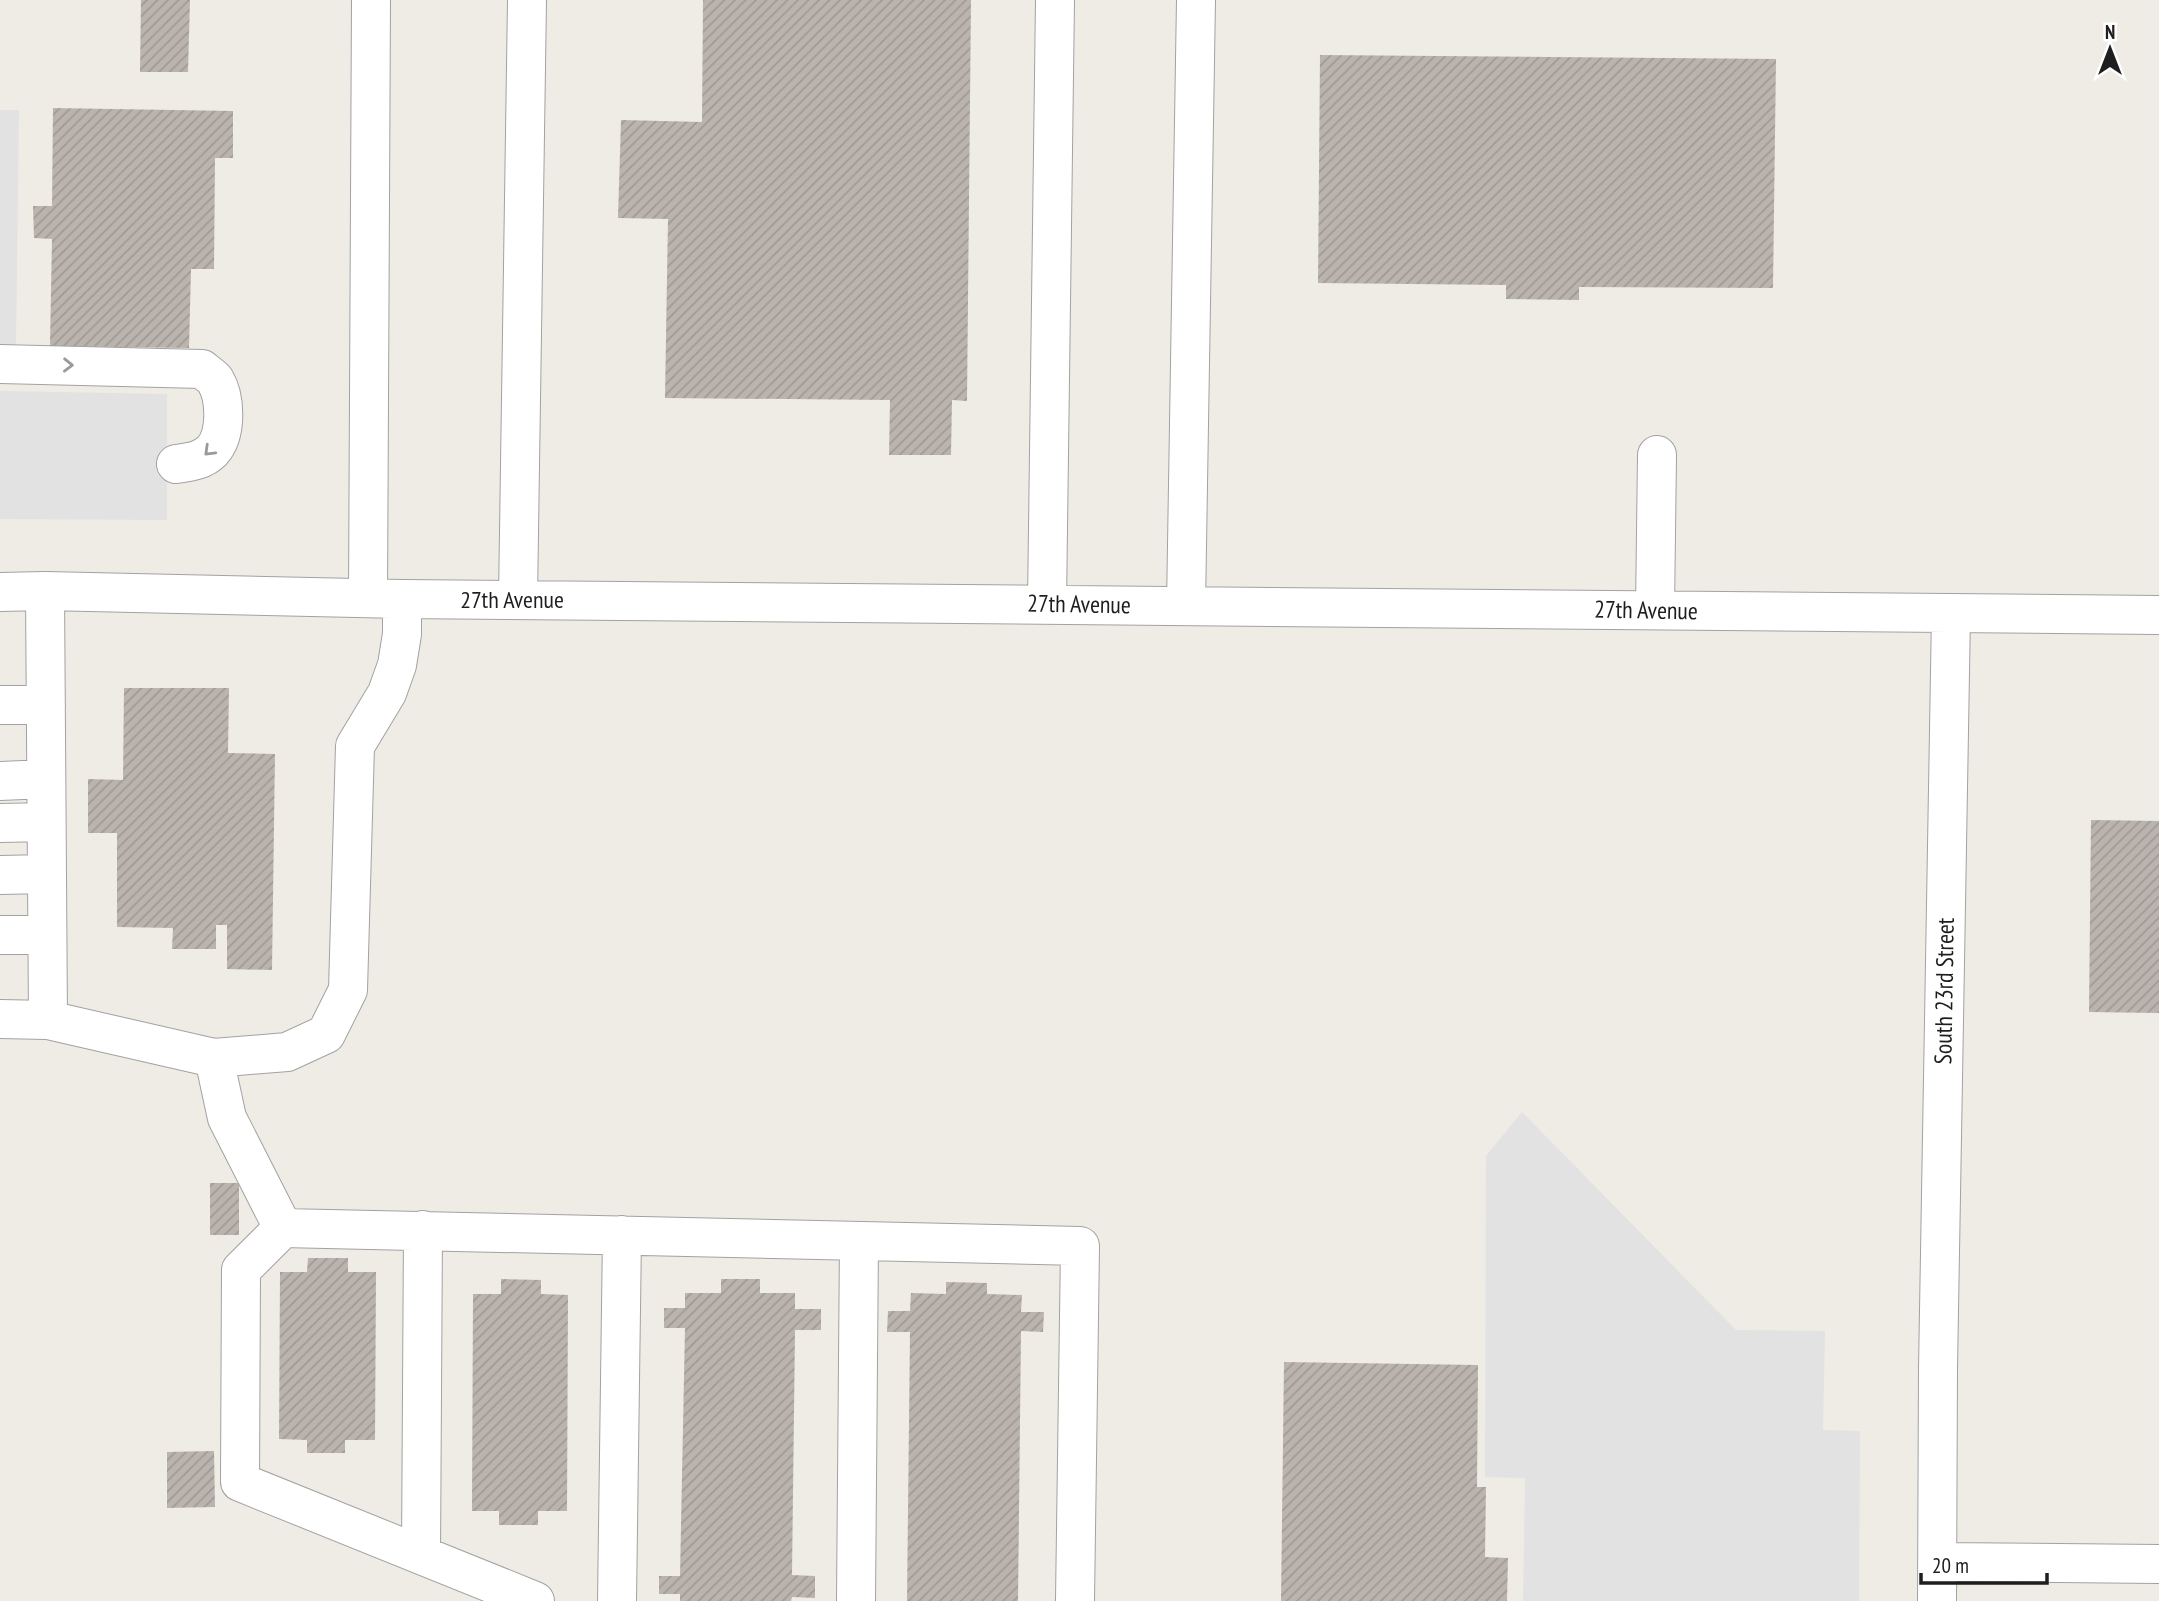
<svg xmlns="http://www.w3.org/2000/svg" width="2159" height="1601" font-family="'PT Sans Narrow',sans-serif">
	<defs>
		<pattern id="building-hatch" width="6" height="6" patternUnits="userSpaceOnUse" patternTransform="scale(1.75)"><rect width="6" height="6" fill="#bbb4ae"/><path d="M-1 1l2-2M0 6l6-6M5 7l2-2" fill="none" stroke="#a09a95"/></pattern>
	</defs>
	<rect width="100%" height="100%" fill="#eeece4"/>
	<!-- parking -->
	<path fill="#e2e2e2" d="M0 110H19L16 346 0 345Z
		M0 391 167 394V520L0 519Z
		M1522 1112 1736 1330 1825 1331 1823 1430 1860 1431 1859 1601H1523L1525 1478 1485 1477 1486 1156Z"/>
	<!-- building -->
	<path fill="url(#building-hatch)" d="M141 0H190L188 72H140Z
		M703 0H971L967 401 952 400 951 455H889L890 400 665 398 668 219 618 218 621 120 702 122Z
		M1320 55 1776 59 1773 288 1579 287V300L1506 299V285L1318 283Z
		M53 108 233 111V158H215L214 269H191L189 348 50 346 52 239 34 238 33 206H52Z
		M124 688H229L228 753 275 754 272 970 227 969V925H216V949H172L173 928 117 927V833H88V779L123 780Z
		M2091 820 2159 821V1013L2089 1012Z
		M210 1183H239V1235H210Z
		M308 1258H348V1272H376L375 1440H345V1453H307V1440L279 1439 280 1272H307Z
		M501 1279 541 1280V1294L568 1295 567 1511H538V1525H499V1511H472L473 1294H501Z
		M721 1279H760V1293H795V1309H821V1330H795L792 1575 815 1576V1598L792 1597 791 1601H680V1594H659V1576H680L685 1328H664V1308H685V1293H721Z
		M946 1282 987 1283V1294L1022 1295 1021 1312H1044L1043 1332 1021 1331 1018 1601H907L910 1332H887L888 1311H910L911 1293 946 1294Z
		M1284 1362 1478 1365 1477 1487H1486L1485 1557 1508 1558 1507 1601H1281Z
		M214 1451 215 1507 167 1508V1452Z"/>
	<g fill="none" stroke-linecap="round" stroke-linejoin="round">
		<!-- minor casing -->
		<g stroke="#a2a2a2" stroke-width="40">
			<path id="minor" d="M0 364 202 369C206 373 212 376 215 380 226 398 227 435 212 451 202 461 189 462 176 464
				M0 592 45 591 402 599 2159 615
				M368 598 371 0
				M518 599 527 0
				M1047 604 1055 0
				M1186 606 1196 0
				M1655 610 1657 455
				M0 705H46
				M0 781 46 779
				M0 823 46 822
				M0 875 46 874
				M0 935H47
				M0 1019 48 1020 45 591
				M48 1020 214 1058 287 1052 326 1034 348 990 355 746 387 693 397 665 402 634V599
				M214 1058 227 1118 283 1228
				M421 1555 423 1230
				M1937 1562 2159 1564
				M535 1601 240 1482 241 1270 283 1228 1080 1246 1075 1601
				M617 1601 622 1235
				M856 1601 859 1241
				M1937 1601 1938 1369 1951 614"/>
		</g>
		<!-- minor -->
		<use href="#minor" stroke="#fff" stroke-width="38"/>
	</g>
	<!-- one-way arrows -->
	<defs><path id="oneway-chevron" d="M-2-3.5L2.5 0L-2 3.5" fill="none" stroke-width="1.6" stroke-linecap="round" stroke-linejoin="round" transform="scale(1.75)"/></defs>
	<g stroke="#9a9a9a">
		<use href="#oneway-chevron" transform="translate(68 365) rotate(1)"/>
		<use href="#oneway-chevron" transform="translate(209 451) rotate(136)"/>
	</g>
	<g text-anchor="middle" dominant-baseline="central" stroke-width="6" stroke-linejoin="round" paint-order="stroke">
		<!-- street labels -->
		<g font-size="24" fill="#1e1e1e" stroke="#fff">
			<text x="512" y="599">27th Avenue</text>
			<text transform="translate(1079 604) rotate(1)">27th Avenue</text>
			<text transform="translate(1646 610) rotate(1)">27th Avenue</text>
			<text transform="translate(1944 991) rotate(-89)">South 23rd Street</text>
		</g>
	</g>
	<!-- north arrow -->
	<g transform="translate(2110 49)" stroke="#ffffff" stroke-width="5" paint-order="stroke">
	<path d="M0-5L12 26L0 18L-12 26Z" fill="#1e1e1e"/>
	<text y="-10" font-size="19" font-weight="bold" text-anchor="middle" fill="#1e1e1e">N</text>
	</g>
	<!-- scale -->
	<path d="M1921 1573v10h126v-10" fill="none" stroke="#1e1e1e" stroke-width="3.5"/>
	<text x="1932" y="1573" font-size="21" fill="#1e1e1e" stroke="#ffffff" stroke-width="5" paint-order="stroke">20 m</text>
</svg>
